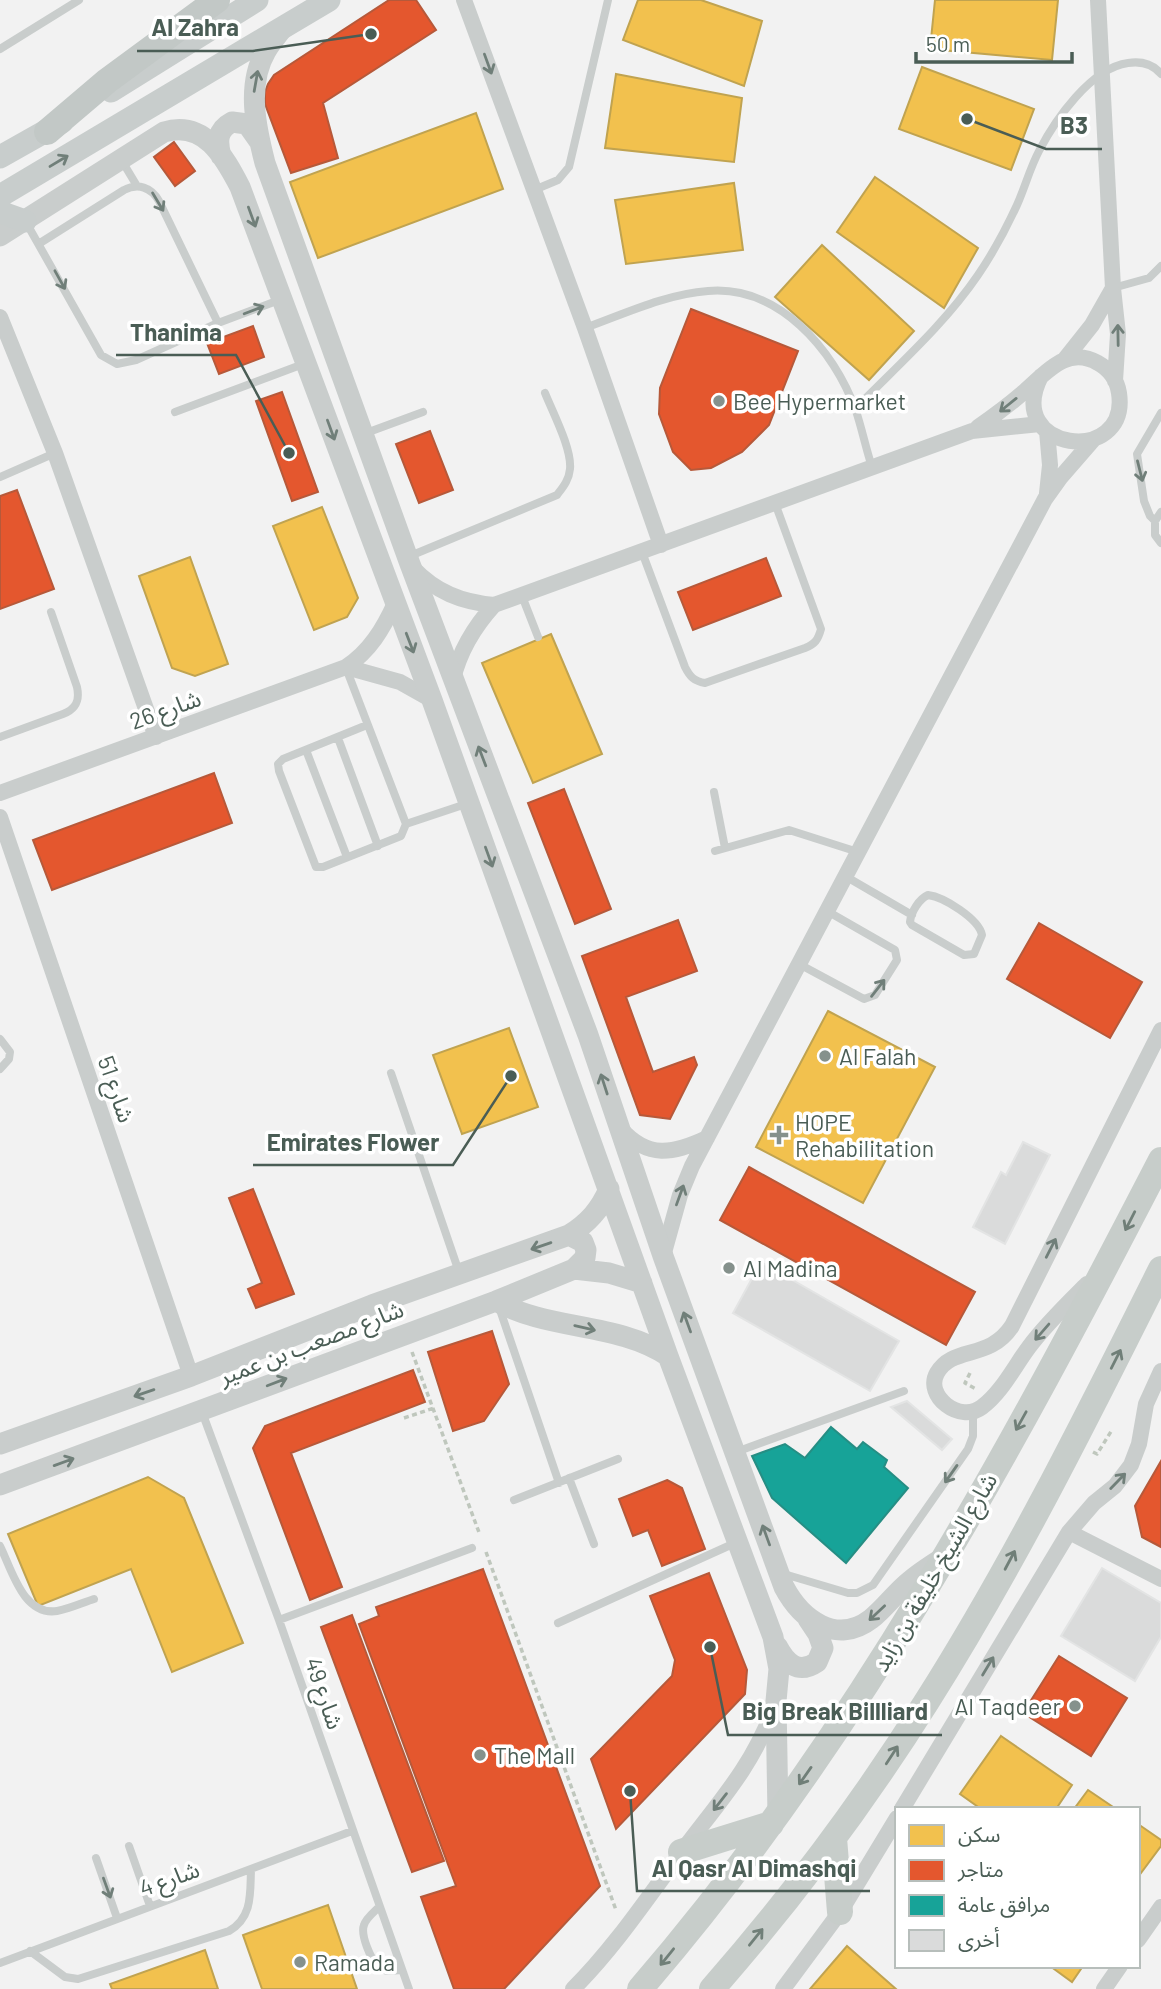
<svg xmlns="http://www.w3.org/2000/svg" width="1161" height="1989" font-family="Barlow,'Noto Sans Arabic',sans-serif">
	<rect width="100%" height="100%" fill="#f2f2f2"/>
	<!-- homes -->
	<path fill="#f2c14e" stroke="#c0a350" stroke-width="2" d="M638 0H701L762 21 744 86 623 40Z
		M935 0H1058L1052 60 930 49Z
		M922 67 1034 109 1011 170 899 129Z
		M616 74 742 98 734 162 605 148Z
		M476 113 503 189 318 258 290 182Z
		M875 177 978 248 944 308 837 232Z
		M734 183 743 250 626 264 615 200Z
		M822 245 914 331 869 380 775 297Z
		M322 507 358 598 347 617 314 630 273 526Z
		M190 557 228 664 195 676 172 668 139 576Z
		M551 634 602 754 533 783 482 663Z
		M828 1011 935 1067 863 1203 756 1147Z
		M509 1028 538 1107 462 1134 433 1055Z
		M148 1477 184 1498 243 1643 172 1672 131 1569 38 1606 8 1534Z
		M1001 1736 1072 1785 1056 1809H981L960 1794Z
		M1088 1790 1116 1809H1074Z
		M1138 1824 1161 1840V1846L1138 1877Z
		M328 1905 357 1989H262L243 1935Z
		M847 1946 896 1989H810Z
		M205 1950 218 1989H112L110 1984Z
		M1050 1966H1083L1072 1982Z"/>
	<!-- shops -->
	<path fill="#e4572e" stroke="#b6593a" stroke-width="2" d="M389 0H416L436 30 323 103 338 158 291 173 265 104V92L268 84 274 75Z
		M174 142 195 171 175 186 154 157Z
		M691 309 798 351 769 425 742 452 711 468 691 470 673 452 659 414 660 388Z
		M253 326 264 357 219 374 207 343Z
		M282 392 318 492 292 501 256 401Z
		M430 431 453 490 419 503 396 444Z
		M17 490 54 589 0 609V496Z
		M766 558 781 596 693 630 678 592Z
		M214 773 232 823 52 890 33 840Z
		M564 789 611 909 575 924 528 803Z
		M678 920 697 971 626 997 653 1072 694 1057 697 1065 670 1119 640 1115 582 956Z
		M1039 923 1142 982 1110 1038 1007 979Z
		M749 1167 975 1292 946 1345 720 1220Z
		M253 1189 294 1294 256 1308 248 1289 262 1283 229 1198Z
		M492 1331 509 1384 484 1421 453 1431 428 1352Z
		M413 1370 425 1402 291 1453 342 1587 310 1600 253 1448 265 1426Z
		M1161 1461V1547L1142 1537 1135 1506Z
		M667 1480 682 1488 705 1549 662 1566 648 1530 633 1536 619 1499Z
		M483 1569 600 1886 504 1989H454L421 1897 456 1886 359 1624 379 1616 376 1607Z
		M709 1573 747 1670 745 1694 616 1829 591 1759 672 1676 675 1660 650 1596Z
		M352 1615 444 1861 412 1872 321 1627Z
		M1059 1656 1127 1698 1091 1756 1023 1713Z"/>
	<!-- public -->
	<path fill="#17a398" stroke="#268e84" stroke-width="2" d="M831 1427 857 1449 863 1442 887 1460 884 1467 908 1488 846 1563 772 1498 752 1456 785 1444 805 1458Z"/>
	<!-- building -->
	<path fill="#dadbdb" stroke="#e3e4e4" stroke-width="2" d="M1023 1142 1050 1155 1005 1244 973 1227 1001 1172 1006 1175Z
		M761 1262 899 1341 870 1391 733 1313Z
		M907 1401 952 1439 942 1450 891 1407Z
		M1102 1568 1161 1603V1637L1135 1681 1061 1636Z"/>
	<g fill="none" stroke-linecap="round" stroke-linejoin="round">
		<!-- path -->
		<path stroke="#bfc7bd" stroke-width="3.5" stroke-dasharray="5 3.5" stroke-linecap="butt" d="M412 1352 480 1535
			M970 1373 965 1383 976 1389
			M404 1418 434 1408
			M1093 1452 1097 1454 1112 1430
			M486 1552 616 1910"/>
		<!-- service -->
		<path stroke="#c9cdcc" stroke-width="8" d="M0 49 79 0
			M122 161 137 186
			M534 190 558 180 569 167 608 0
			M27 224 101 355 117 364 136 360 218 323 282 299
			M40 243 124 190C138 183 151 187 159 201L218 323
			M1113 288 1149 278 1161 266
			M585 328C624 314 666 294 708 291 778 285 834 349 856 411 862 429 866 449 872 467
			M855 409C897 366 944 325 978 275 993 253 1006 229 1017 205 1025 187 1030 168 1039 151 1055 120 1091 68 1128 63 1141 61 1152 63 1161 74
			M175 412 306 363
			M1161 413 1137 454 1144 501 1150 516 1155 521 1161 512
			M366 433 423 412
			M0 477 55 453
			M1155 521V535L1161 543
			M642 552 685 667C690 677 694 681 705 683L805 648C815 644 818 640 821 629L775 503
			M410 556 557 495C563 487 569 480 570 469 572 449 553 413 545 393
			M522 596 538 637
			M346 668 406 824 401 836 323 867H316L279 771 278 764 283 759 367 725
			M0 737 63 714C76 709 80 701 77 687L51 612
			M338 738 378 846
			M306 750 347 857
			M714 792 725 848
			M406 824 466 804
			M715 851 789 830 858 852
			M845 876 912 915
			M928 895C944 897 979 919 982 935L974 954 964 955 912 925 910 922C911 912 919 899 928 895Z
			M799 964 864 999 875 995 897 960 895 950 827 911
			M0 1039 10 1052 9 1059 0 1069
			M391 1073 459 1272
			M499 1307 559 1483
			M202 1412 279 1620 409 1989
			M736 1452 904 1391
			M569 1478 594 1544
			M514 1500 618 1459
			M0 1546C12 1570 23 1616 57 1611 69 1609 82 1603 94 1599
			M784 1574 848 1593H857L873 1585 968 1449 973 1436V1412
			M279 1620 472 1548
			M558 1623 735 1543
			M129 1846 150 1906
			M96 1858 117 1918
			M379 1907C374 1912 366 1918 364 1925 360 1935 371 1959 378 1967L387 1971 402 1970
			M30 1951 65 1977 78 1979 229 1931C253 1917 250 1893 251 1869
			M0 1963 352 1831"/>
		<!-- minor -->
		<path stroke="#c9cdcc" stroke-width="16" d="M464 0 585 328 661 545
			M1098 0 1113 288 1118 334 1115 381
			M0 317 55 453 156 737
			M1065 359 1092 325 1113 288
			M978 427C994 416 1010 404 1025 391 1046 373 1067 345 1098 363 1109 369 1117 380 1119 393 1130 467 1002 452 1041 376
			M1047 493 1050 465 1047 431
			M413 568C436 592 461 602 494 605L972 431 1040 424
			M346 667 400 682 432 700
			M453 679C460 650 474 627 494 605
			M0 793 346 667C370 651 383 629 395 603
			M0 817 191 1376
			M621 1129C648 1159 673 1154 707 1138
			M663 1256 680 1195 692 1166 1045 499 1060 478 1093 440
			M1087 1284C1067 1304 1046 1324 1029 1347 1014 1367 1002 1392 982 1407 960 1424 924 1396 937 1373 953 1345 989 1361 1012 1326L1161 1030
			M1069 1532 1161 1579
			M902 1809 1069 1532 1094 1503 1115 1486 1131 1465 1139 1444 1146 1404 1161 1371
			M1138 1940 1161 1907
			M573 1989C614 1948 646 1900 680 1854 717 1804 751 1769 773 1710
			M783 1989 840 1912 897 1818
			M1104 1989 1120 1966"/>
		<!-- tertiary -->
		<path stroke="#c9cdcc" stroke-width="21" d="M282 29C277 36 270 43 266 51 246 85 256 128 265 163L410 564 588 1035 663 1256 784 1587C801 1619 836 1646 871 1619 885 1608 896 1592 910 1581 919 1573 930 1566 941 1559
			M221 156C217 141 217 130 232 122L247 124 259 141
			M0 236 164 132C204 120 224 156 240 187L432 700 668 1356 773 1637 779 1669 776 1701 778 1815
			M569 1235 583 1242 586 1250 585 1258 574 1269
			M496 1301C549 1331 617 1322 668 1356
			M0 1444 191 1376 372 1305 569 1235C588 1223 600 1210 609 1189
			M0 1485 496 1301 574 1269 609 1273 642 1283
			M777 1646C786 1663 798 1675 817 1662L823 1648 818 1634 808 1619"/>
		<!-- secondary -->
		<path stroke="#c8cdcc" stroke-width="23" d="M111 91 257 0
			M0 157 62 122
			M0 196 329 0
			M0 212 25 221"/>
		<!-- primary -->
		<path stroke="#c7cdca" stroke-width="26" d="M834 1838 840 1912
			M681 1852 771 1824
			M640 1989C855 1741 1011 1450 1161 1160
			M712 1989C791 1899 863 1803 927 1701 1015 1562 1088 1415 1161 1269"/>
		<!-- trunk -->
		<path stroke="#c2c8c6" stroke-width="26" d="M47 132 107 81 217 0"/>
	</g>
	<!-- one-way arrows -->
	<defs><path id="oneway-shaft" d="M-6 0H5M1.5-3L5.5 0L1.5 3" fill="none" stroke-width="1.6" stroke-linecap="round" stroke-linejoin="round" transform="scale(1.75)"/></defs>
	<g stroke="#707f79">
		<use href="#oneway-shaft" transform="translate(488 64) rotate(70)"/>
		<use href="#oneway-shaft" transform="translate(256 81) rotate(-80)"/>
		<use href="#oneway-shaft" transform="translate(59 161) rotate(-31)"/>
		<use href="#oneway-shaft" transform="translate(158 202) rotate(59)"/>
		<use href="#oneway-shaft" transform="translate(252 217) rotate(70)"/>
		<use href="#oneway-shaft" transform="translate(60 280) rotate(61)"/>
		<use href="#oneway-shaft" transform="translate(254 310) rotate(-21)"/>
		<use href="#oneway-shaft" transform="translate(1118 335) rotate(-91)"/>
		<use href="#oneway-shaft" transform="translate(1008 405) rotate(141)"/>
		<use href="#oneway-shaft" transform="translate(331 430) rotate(70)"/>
		<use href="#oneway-shaft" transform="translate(1140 471) rotate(76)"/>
		<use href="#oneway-shaft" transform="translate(410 643) rotate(69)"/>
		<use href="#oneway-shaft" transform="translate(482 756) rotate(-111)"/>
		<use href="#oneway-shaft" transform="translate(489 857) rotate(70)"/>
		<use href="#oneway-shaft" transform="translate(878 988) rotate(-52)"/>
		<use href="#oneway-shaft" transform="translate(604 1084) rotate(-108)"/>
		<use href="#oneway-shaft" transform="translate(680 1195) rotate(-70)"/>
		<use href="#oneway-shaft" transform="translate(541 1246) rotate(161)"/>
		<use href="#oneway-shaft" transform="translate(1051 1248) rotate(-63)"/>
		<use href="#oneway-shaft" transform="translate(687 1322) rotate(-110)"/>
		<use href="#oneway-shaft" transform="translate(585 1328) rotate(13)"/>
		<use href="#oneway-shaft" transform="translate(1042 1332) rotate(131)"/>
		<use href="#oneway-shaft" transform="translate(277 1382) rotate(-21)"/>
		<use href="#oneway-shaft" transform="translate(144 1393) rotate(161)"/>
		<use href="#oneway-shaft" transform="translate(64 1462) rotate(-20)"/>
		<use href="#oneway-shaft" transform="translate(951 1474) rotate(125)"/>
		<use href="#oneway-shaft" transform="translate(1118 1481) rotate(-46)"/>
		<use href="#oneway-shaft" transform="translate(766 1535) rotate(-110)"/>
		<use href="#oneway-shaft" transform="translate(877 1613) rotate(137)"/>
		<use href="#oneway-shaft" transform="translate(988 1666) rotate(-59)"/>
		<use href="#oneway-shaft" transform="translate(720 1802) rotate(128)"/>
		<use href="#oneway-shaft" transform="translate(107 1888) rotate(70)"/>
	</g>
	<g stroke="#707f78">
		<use href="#oneway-shaft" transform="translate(1130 1221) rotate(117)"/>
		<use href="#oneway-shaft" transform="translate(1116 1359) rotate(-63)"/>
		<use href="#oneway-shaft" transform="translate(1021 1421) rotate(119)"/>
		<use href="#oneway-shaft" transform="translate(1010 1560) rotate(-62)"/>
		<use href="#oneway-shaft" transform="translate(892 1755) rotate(-57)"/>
		<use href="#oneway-shaft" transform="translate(805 1776) rotate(125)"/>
		<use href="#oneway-shaft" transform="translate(756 1937) rotate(-51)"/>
		<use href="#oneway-shaft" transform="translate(667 1957) rotate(129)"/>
	</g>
	<!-- markers -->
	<g fill="#85918c" stroke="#fff" stroke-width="2.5">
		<circle cx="719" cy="401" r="7"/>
		<circle cx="825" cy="1056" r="7"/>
		<path d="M775.5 1124.5h7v7h7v7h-7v7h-7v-7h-7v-7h7z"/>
		<circle cx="729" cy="1268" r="7"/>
		<circle cx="1075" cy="1706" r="7"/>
		<circle cx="480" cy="1755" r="7"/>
		<circle cx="300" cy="1962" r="7"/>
	</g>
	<g text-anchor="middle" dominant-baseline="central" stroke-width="7" stroke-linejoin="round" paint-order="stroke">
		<!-- poi labels -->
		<g font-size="23" fill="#4a5d55" stroke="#fff" text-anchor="start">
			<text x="733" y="401">Bee Hypermarket</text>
			<text x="839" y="1056">Al Falah</text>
			<text x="795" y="1122">HOPE<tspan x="795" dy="26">Rehabilitation</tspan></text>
			<text x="743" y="1268">Al Madina</text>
			<text x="1061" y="1706" text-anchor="end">Al Taqdeer</text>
			<text x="494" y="1755">The Mall</text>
			<text x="314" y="1962">Ramada</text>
		</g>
		<!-- street labels -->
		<g font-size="23" fill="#4a5d55" stroke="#fff">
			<text transform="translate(165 709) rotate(-20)">شارع 26</text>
			<text transform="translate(117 1089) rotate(71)">شارع 51</text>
			<text transform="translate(311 1342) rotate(-21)">شارع مصعب بن عمير</text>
			<text transform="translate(934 1572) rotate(-60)">شارع الشيخ خليفة بن زايد</text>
			<text transform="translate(325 1693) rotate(71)">شارع 49</text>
			<text transform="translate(169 1878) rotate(-20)">شارع 4</text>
		</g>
	</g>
	<!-- callouts -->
	<path fill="none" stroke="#4a5d55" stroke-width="2.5" d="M371 34L253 51H137M967 119L1046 149H1102M289 453L236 355H116M511 1076L453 1165H253M710 1647L728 1735H942M630 1791L637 1891H870"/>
	<g fill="#4a5d55" stroke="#fff" stroke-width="2.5">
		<circle cx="371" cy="34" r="7"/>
		<circle cx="967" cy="119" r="7"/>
		<circle cx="289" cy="453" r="7"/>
		<circle cx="511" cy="1076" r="7"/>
		<circle cx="710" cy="1647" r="7"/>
		<circle cx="630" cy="1791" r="7"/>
	</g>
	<g font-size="24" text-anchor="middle" font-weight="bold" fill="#4a5d55" stroke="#fff" stroke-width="7" stroke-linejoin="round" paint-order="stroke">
		<text x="195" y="36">Al Zahra</text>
		<text x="1074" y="134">B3</text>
		<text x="176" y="341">Thanima</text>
		<text x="353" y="1151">Emirates Flower</text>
		<text x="835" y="1720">Big Break Billliard</text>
		<text x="754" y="1877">Al Qasr Al Dimashqi</text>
	</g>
	<!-- legend -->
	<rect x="895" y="1807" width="245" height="161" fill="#ffffff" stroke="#b7bebb" stroke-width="2"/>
	<rect x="909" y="1825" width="35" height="21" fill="#f2c14e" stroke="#b7bebb" stroke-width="2"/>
	<text x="958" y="1842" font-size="21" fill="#4a5d55">سكن</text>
	<rect x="909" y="1860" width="35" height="21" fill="#e4572e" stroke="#b7bebb" stroke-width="2"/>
	<text x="958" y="1877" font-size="21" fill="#4a5d55">متاجر</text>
	<rect x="909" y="1895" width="35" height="21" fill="#17a398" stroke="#b7bebb" stroke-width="2"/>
	<text x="958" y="1912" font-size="21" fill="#4a5d55">مرافق عامة</text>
	<rect x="909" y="1930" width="35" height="21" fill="#dadbdb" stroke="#b7bebb" stroke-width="2"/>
	<text x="958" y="1947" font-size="21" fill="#4a5d55">أخرى</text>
	<!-- scale -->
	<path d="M916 52v10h156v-10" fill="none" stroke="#4a5d55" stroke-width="3.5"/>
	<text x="926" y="52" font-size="21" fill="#4a5d55" stroke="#ffffff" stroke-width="5" paint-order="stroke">50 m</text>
</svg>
